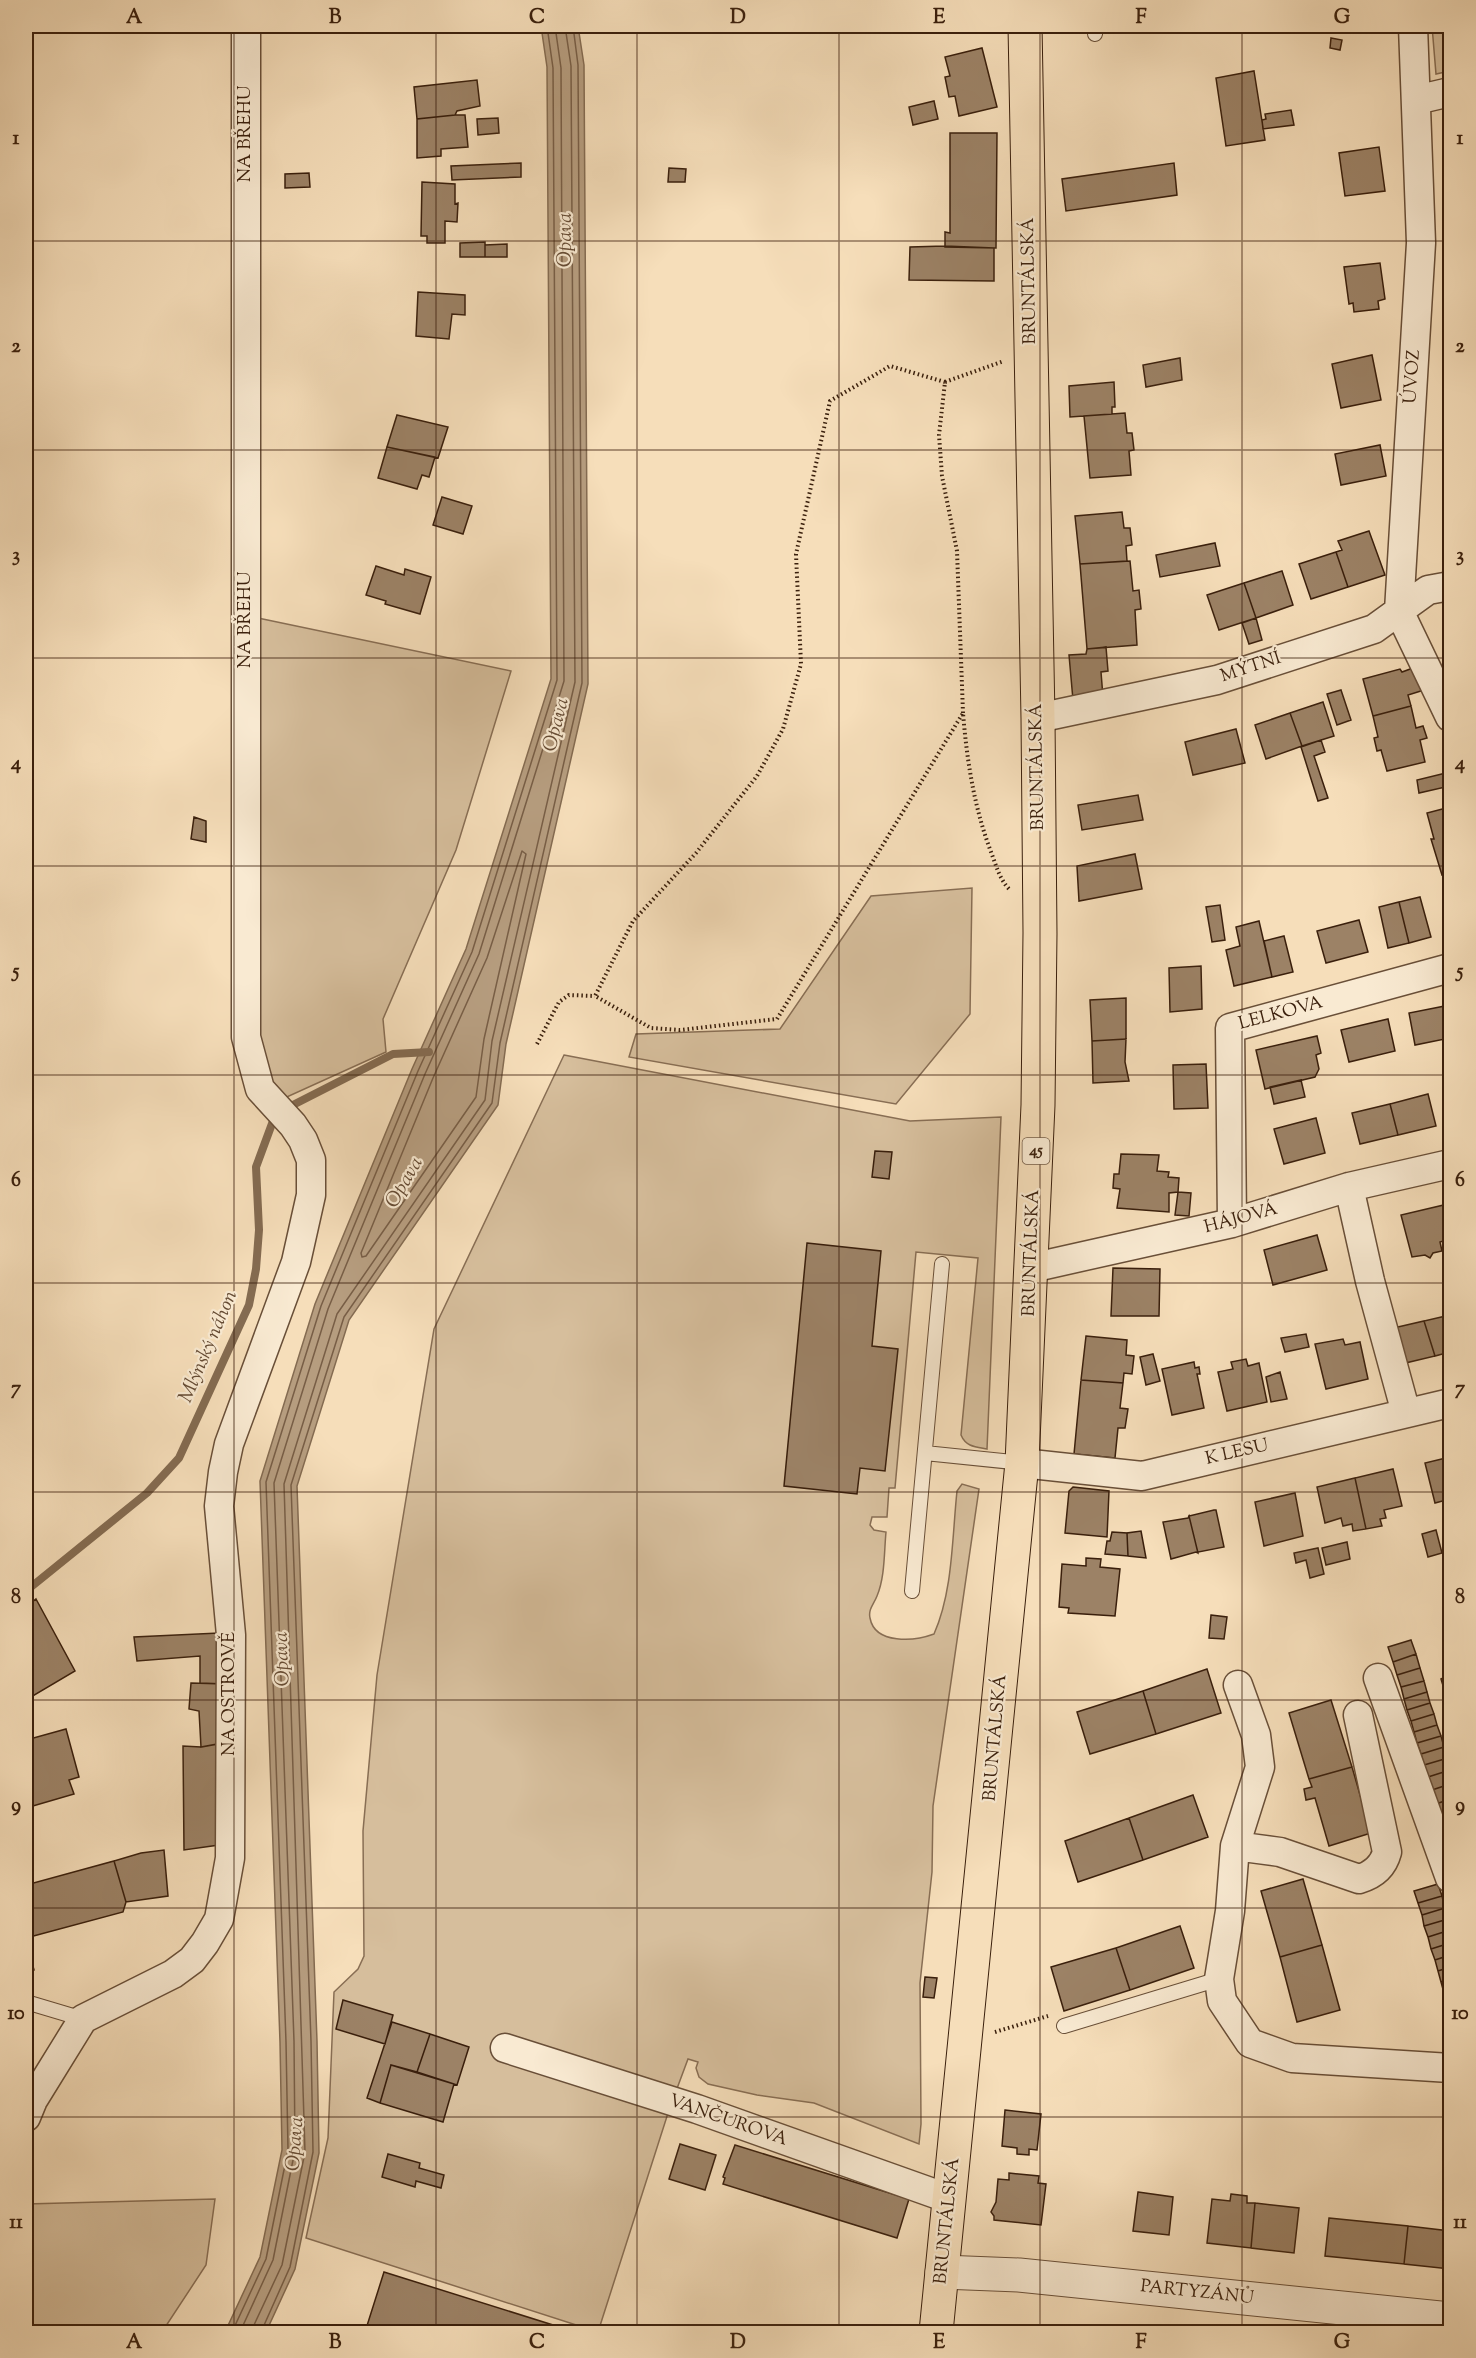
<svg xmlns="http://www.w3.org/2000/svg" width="1476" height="2358" font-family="'Sorts Mill Goudy',serif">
	<rect width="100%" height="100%" fill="#f6deba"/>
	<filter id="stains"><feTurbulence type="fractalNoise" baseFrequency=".00333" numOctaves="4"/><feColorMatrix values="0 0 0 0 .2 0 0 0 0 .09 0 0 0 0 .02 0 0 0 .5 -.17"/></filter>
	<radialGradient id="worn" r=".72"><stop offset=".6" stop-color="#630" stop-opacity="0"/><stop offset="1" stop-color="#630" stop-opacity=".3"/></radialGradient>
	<!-- green -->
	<path fill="#d6be9c" stroke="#886e54" stroke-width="1.5" d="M1432 26H1450V71L1436 74Z
		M258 618 511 671 456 850 383 1019 386 1052 278 1101 254 1041Z
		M972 888 970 1014 896 1104 629 1057 636 1034 780 1029 871 896Z
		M564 1055 910 1121 1001 1117 987 1449C976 1447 966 1447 961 1435L978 1258 916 1252 895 1488H889L887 1517H872L870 1525 874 1530 886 1532C884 1553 885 1577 877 1596 874 1604 868 1609 870 1618 875 1645 915 1641 934 1634 953 1591 952 1538 957 1491L962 1484 979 1489 933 1806 932 1872 920 1983 921 2124 919 2144 814 2103 757 2095 708 2084 699 2077 696 2068 698 2062 688 2059 669 2110 598 2332 306 2238 328 2138 334 1992 358 1969 364 1956 363 1831 377 1675 434 1329Z
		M215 2199 206 2265 162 2332H26V2204Z"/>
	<!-- water -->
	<path fill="#b69d7f" stroke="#846b51" stroke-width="1.5" d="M541 26H578L584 65 588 684 506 1044 498 1105 349 1320 297 1486 317 2041 319 2153 295 2269 266 2332H225L260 2257 282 2150 280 2042 260 1481 315 1304 412 1069 466 949 551 679 547 67Z"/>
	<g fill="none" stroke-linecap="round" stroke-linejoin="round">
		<!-- shore -->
		<path stroke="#785e46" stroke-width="1.5" d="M522 851 526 854 484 1039 476 1097 366 1256 362 1257 361 1253 433 1078 487 958Z
			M232 2332 266 2259 288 2150 286 2042 266 1482 321 1306 418 1071 472 952 557 680 553 68 547 26
			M240 2332 273 2260 295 2150 294 2041 274 1483 328 1309 425 1074 479 954 564 681 561 68 555 26
			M253 2332 254 2325 282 2265 305 2152 284 1484 337 1314 485 1100 492 1041 575 682 571 66 565 26
			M261 2332 290 2267 313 2152 311 2041 291 1485 344 1317 492 1103 500 1043 582 683 578 65 573 26"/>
		<!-- stream -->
		<path stroke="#846b51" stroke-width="8" d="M287 1108 393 1054 429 1052
			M26 1591 147 1493 179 1458 249 1305 256 1269 259 1230 256 1167 273 1121 278 1116"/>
	</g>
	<!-- building -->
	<path fill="#9c8266" stroke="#3a1f0c" stroke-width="1.5" d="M1331 38 1342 40 1340 50 1330 48Z
		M982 48 997 107 959 116 955 96 949 97 945 77 950 76 945 57Z
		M1254 71 1265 140 1226 146 1216 78Z
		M477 80 480 106 457 111 455 115 417 119 414 87Z
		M934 101 938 119 913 125 909 107Z
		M1291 110 1294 125 1263 129 1262 120 1266 119 1265 114Z
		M455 115H465L468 147 441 149V156L417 158V119Z
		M498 118 499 133 478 135 477 119Z
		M950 133H997L996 248 945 247V232L950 233Z
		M1379 147 1385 191 1345 196 1339 153Z
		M521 163V177L452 180 451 166Z
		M1174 163 1177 195 1066 211 1062 179Z
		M669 168 686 169 685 182H668Z
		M309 173 310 187 285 188V174Z
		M422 182 455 184V204L458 203 457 222 445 221V243H427V236H421Z
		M485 242V257H460V243Z
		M507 244V257H485V245Z
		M945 246 994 248V281L909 280 910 247Z
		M1380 263 1385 299 1378 301 1379 309 1354 312 1353 303 1349 304 1344 267Z
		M418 292 465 295V315L452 314 449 339 416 336Z
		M1372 355 1381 400 1341 408 1332 364Z
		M1180 358 1182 380 1146 387 1143 365Z
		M1114 382 1115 407H1112V414L1070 417 1069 386Z
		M1125 413 1127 433H1132L1134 450 1129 451 1131 475 1090 478 1084 416Z
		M397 415 448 427 438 458 387 447Z
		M1380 445 1386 476 1341 485 1335 454Z
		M387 447 435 457 429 477 422 475 417 489 378 478Z
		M442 497 472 506 463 534 433 525Z
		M1122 512 1124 528H1130L1132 545 1126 546 1127 561 1080 564 1075 516Z
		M1369 531 1385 575 1348 587 1336 552 1342 550 1338 541Z
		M1215 543 1220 566 1160 577 1156 555Z
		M1336 552 1348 587 1311 599 1299 564Z
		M1130 561 1133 591 1139 590 1141 609 1135 610 1137 645 1087 649 1080 564Z
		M376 566 404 575 405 569 431 577 420 614 385 604 386 601 366 595Z
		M1282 571 1293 605 1256 618 1244 583Z
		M1244 583 1256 618 1219 630 1207 595Z
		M1256 618 1262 640 1249 644 1242 623Z
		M1106 647 1108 671 1101 672 1103 697 1073 700 1069 655 1086 654 1087 649Z
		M1413 668 1424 690 1408 695 1411 706 1373 716 1363 679 1400 669 1402 672Z
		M1341 690 1351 720 1337 725 1327 694Z
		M1323 702 1334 736 1302 746 1290 713Z
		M1411 706 1416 728 1423 726 1427 738 1420 740 1425 762 1387 771 1381 750 1377 751 1374 738 1378 737 1373 716Z
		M1290 713 1302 746 1266 759 1255 725Z
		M1236 729 1245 763 1193 775 1185 742Z
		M1321 740 1325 752 1314 756 1328 798 1318 801 1301 747Z
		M1450 772V786L1419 793 1417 780Z
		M1138 795 1143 820 1082 830 1078 805Z
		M1450 807V873L1442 875 1431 839H1434L1427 813Z
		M194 817 206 821V842L191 839Z
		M1135 854 1142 889 1079 901 1077 866Z
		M1420 897 1431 937 1409 943 1399 902Z
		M1399 902 1409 943 1388 948 1379 907Z
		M1220 905 1225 940 1212 942 1206 907Z
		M1359 920 1368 952 1326 963 1317 931Z
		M1259 921 1272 977 1234 986 1226 950 1240 946 1236 927Z
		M1284 936 1293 972 1272 977 1264 941Z
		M1201 966 1202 1009 1170 1012 1169 968Z
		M1126 998V1039L1092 1041 1090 1000Z
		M1450 1005V1038L1415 1045 1409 1013Z
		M1388 1019 1395 1051 1349 1062 1341 1030Z
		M1317 1036 1321 1053 1316 1055 1319 1069 1315 1077 1265 1089 1256 1050Z
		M1126 1039 1125 1062 1129 1081 1093 1083 1092 1041Z
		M1206 1064 1208 1108 1174 1109 1173 1065Z
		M1301 1080 1305 1097 1274 1104 1270 1087Z
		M1428 1094 1436 1126 1398 1135 1390 1104Z
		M1390 1104 1398 1135 1360 1144 1352 1113Z
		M1316 1118 1325 1153 1284 1164 1274 1129Z
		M875 1151 892 1152 889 1179 872 1177Z
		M1121 1154 1159 1155 1157 1171 1169 1172 1168 1177 1179 1178 1178 1192 1169 1193V1212L1117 1208 1120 1189 1113 1188 1114 1174H1119Z
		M1178 1192 1191 1193 1189 1216 1175 1215Z
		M1448 1204 1450 1214V1239L1440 1242 1442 1251 1433 1253 1430 1258 1425 1255 1412 1257 1401 1215Z
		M1317 1235 1327 1270 1273 1285 1264 1250Z
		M807 1243 881 1251 872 1346 898 1349 885 1471 860 1468 857 1494 784 1486Z
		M1113 1268 1160 1269 1159 1316H1111Z
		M1450 1315V1352L1435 1356 1424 1321Z
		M1424 1321 1435 1356 1397 1365 1389 1329Z
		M1306 1334 1309 1347 1285 1352 1281 1338Z
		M1086 1336 1127 1340 1126 1355 1134 1356 1132 1374 1124 1373 1123 1383 1081 1380Z
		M1343 1339 1345 1345 1360 1342 1368 1379 1326 1389 1315 1344Z
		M1153 1354 1160 1381 1146 1385 1140 1357Z
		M1246 1359 1248 1366 1259 1363 1267 1402 1227 1411 1218 1372 1233 1369 1231 1362Z
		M1194 1362 1195 1368 1199 1367 1200 1374H1197L1204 1408 1172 1415 1162 1369Z
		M1280 1372 1287 1399 1271 1402 1266 1377Z
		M1081 1380 1123 1383 1120 1408 1128 1409 1125 1428H1118L1115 1458 1074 1454Z
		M1450 1457V1499L1435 1503 1425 1463Z
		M1393 1469 1402 1506 1384 1510 1386 1518 1380 1519 1382 1526 1366 1529 1355 1478Z
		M1355 1478 1366 1529 1353 1531 1352 1524 1343 1526 1341 1518 1325 1523 1317 1487Z
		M1073 1487 1109 1491 1107 1537 1065 1533 1069 1491Z
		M1295 1493 1303 1536 1264 1546 1255 1502Z
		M1214 1510H1216L1224 1547 1198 1552V1553L1189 1516Z
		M1189 1516 1198 1553 1196 1552 1171 1559 1163 1522 1188 1518Z
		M1436 1530 1442 1553 1428 1557 1422 1534Z
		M1141 1531 1146 1558 1128 1556 1127 1533Z
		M1112 1532 1127 1533 1128 1556 1105 1554 1107 1541H1110Z
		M1347 1542 1350 1559 1326 1565 1322 1548Z
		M1318 1548 1324 1574 1310 1578 1306 1560 1296 1563 1294 1553Z
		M1086 1558 1101 1559 1100 1567 1120 1569 1115 1616 1068 1613 1069 1608 1059 1607 1062 1564 1086 1566Z
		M36 1599 75 1671 26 1700V1607Z
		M1211 1615 1227 1617 1224 1639 1209 1638Z
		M219 1633 225 1684 200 1683V1656L137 1661 134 1637Z
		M1411 1640 1416 1654 1393 1662 1388 1647Z
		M1416 1654 1420 1668 1397 1675 1393 1662Z
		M1420 1668 1424 1681 1401 1687 1397 1675Z
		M1207 1669 1221 1713 1156 1734 1143 1691Z
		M1450 1675V1709L1441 1679Z
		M1424 1681 1427 1692 1404 1699 1401 1687Z
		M191 1683 225 1684 223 1743 201 1747 199 1711 189 1709Z
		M1143 1691 1156 1734 1090 1754 1077 1712Z
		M1427 1692 1430 1703 1407 1710 1404 1699Z
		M1331 1700 1352 1767 1309 1779 1289 1713Z
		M1430 1703 1434 1714 1411 1721 1407 1710Z
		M1434 1714 1437 1725 1414 1732 1411 1721Z
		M1437 1725 1441 1736 1417 1743 1414 1732Z
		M66 1729 79 1777 69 1780 74 1794 26 1808V1740Z
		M1441 1736 1444 1747 1421 1754 1417 1743Z
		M223 1743 226 1844 184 1850 183 1746 201 1747Z
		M1444 1747 1448 1758 1424 1765 1421 1754Z
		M1448 1758 1450 1770 1428 1777 1424 1765Z
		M1352 1767 1371 1833 1329 1846 1315 1798 1306 1800 1304 1789 1312 1787 1309 1779Z
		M1450 1770V1784L1432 1790 1428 1777Z
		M1450 1784V1799L1436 1804 1432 1790Z
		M1193 1795 1208 1837 1143 1860 1129 1818Z
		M1450 1799V1814L1440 1817 1436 1804Z
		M1129 1818 1143 1860 1078 1882 1065 1841Z
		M164 1850 168 1896 126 1902 114 1861 141 1853Z
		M114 1861 126 1902 123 1912 26 1938V1885Z
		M1303 1879 1322 1945 1280 1957 1261 1891Z
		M1438 1884 1442 1896 1418 1903 1414 1891Z
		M1442 1896 1445 1908 1422 1915 1418 1903Z
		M1445 1908 1448 1919 1424 1926 1422 1915Z
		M1448 1919 1450 1930 1428 1937 1424 1926Z
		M1180 1926 1194 1968 1130 1990 1116 1948Z
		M1450 1930V1943L1431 1949 1428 1937Z
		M26 1940 34 1970 26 1972Z
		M1450 1943V1955L1435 1960 1431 1949Z
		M1322 1945 1340 2010 1297 2022 1280 1957Z
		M1116 1948 1130 1990 1064 2011 1051 1967Z
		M1450 1955V1967L1438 1971 1435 1960Z
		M1450 1967V1979L1441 1982 1438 1971Z
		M925 1977 937 1978 934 1998 923 1997Z
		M1450 1979V1992L1444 1993 1441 1982Z
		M343 2000 393 2015 385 2044 336 2029Z
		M392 2022 430 2034 417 2072 391 2065 380 2103 367 2098Z
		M430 2034 469 2047 457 2085 417 2072Z
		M391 2065 454 2084 443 2122 380 2103Z
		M1005 2110 1041 2114 1037 2150 1029 2149V2155L1017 2154V2148L1002 2146Z
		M680 2144 716 2155 705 2190 669 2179Z
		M735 2145 909 2199 897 2238 723 2184 725 2178 723 2177Z
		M388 2154 420 2163 419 2168 444 2175 441 2188 416 2181 415 2187 382 2177Z
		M1009 2173 1039 2176 1038 2183 1046 2184 1041 2225 994 2220V2216L991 2212 996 2202 998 2179 1009 2180Z
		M1138 2192 1173 2197 1169 2235 1133 2231Z
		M1231 2194 1247 2196V2203H1255L1251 2248 1207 2243 1212 2199 1230 2201Z
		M1255 2203 1299 2208 1294 2253 1251 2248Z
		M1329 2218 1408 2226 1404 2264 1325 2256Z
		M1408 2226 1450 2231V2269L1404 2264Z
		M384 2272 569 2330 568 2332H365Z"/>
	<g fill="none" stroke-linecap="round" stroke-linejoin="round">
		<!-- service casing -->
		<g stroke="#694f38" stroke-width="16">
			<path id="service" d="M1095 34 1096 26
				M925 1453 1022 1463
				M912 1591 942 1264
				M26 2002 83 2019
				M1064 2026 1219 1979"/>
		</g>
		<!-- minor casing -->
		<g stroke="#694f38" stroke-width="31">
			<path id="minor" d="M1413 26 1421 243 1399 611 1450 717
				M1416 100 1450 92
				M1038 718 1217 680 1374 629 1428 590 1450 586
				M1349 1187 1370 1281 1406 1413
				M1232 1223 1230 1028 1450 968
				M1031 1268 1232 1223 1349 1187 1450 1164
				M1022 1463 1142 1476 1450 1403
				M1378 1678 1450 1878
				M1238 1685 1256 1735 1260 1767 1235 1846 1230 1911 1219 1979 1222 2001 1250 2043 1292 2058 1450 2068
				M1235 1846 1280 1852 1359 1879C1373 1875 1383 1867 1387 1852L1358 1715
				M505 2048 697 2109 950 2199
				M26 2117 33 2100 83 2019 173 1974 192 1960 205 1943 219 1919 230 1858 231 1635 219 1506 223 1472 229 1444 296 1262 311 1195V1160L303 1140 293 1125 260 1089 246 1037V26"/>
		</g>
		<!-- tertiary casing -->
		<g stroke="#694f38" stroke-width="35">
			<path id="tertiary" d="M942 2272 1019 2275 1450 2319"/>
		</g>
		<!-- primary casing -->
		<g stroke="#3a1f0c" stroke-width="35">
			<path id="primary" d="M936 2332 1022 1463 1038 1105 1040 933 1038 718 1025 26"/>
		</g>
		<!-- path -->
		<path stroke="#3a1f0c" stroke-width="4" stroke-dasharray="1.5 3" stroke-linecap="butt" d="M945 382 1004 361
			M963 713 957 551 942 476 939 435 945 382 890 366 830 401 796 554 801 664 783 729 757 776 696 853 633 921 595 996 651 1028 680 1030 777 1019 963 713C967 761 974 807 991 852 996 865 999 878 1009 889
			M537 1044 559 1002 569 995 595 996
			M995 2032 1048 2016"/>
		<!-- service -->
		<use href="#service" stroke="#f9ead2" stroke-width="14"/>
		<!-- minor -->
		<use href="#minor" stroke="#f9ead2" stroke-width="28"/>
		<!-- tertiary -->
		<use href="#tertiary" stroke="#f9ead2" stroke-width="33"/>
		<!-- primary -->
		<use href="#primary" stroke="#f6deba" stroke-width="33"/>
	</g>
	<!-- grid -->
	<path fill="none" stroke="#3a1f0c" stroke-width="1.5" stroke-opacity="0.55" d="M234 26V2332M436 26V2332M637 26V2332M839 26V2332M1040 26V2332M1242 26V2332M26 241H1450M26 450H1450M26 658H1450M26 866H1450M26 1075H1450M26 1283H1450M26 1492H1450M26 1700H1450M26 1908H1450M26 2117H1450"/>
	<g text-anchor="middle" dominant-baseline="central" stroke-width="4.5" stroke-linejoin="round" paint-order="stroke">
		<!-- shield labels -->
		<rect fill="#f9ead2" stroke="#735c47" stroke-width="1.5" x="1022.5" y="1138" width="27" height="26" rx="4.5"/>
		<g font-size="16" font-weight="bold" fill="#3a1f0c">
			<text x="1036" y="1151">45</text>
		</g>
		<!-- street labels -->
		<g font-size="18" fill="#3a1f0c" stroke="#f9ead2">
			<text transform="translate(246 134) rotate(-90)">NA BŘEHU</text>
			<text transform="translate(1030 281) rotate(-91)">BRUNTÁLSKÁ</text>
			<text transform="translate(1413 377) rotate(-86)">ÚVOZ</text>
			<text transform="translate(246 620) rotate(-90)">NA BŘEHU</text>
			<text transform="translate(1251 668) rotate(-18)">MÝTNÍ</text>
			<text transform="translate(1038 767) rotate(-91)">BRUNTÁLSKÁ</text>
			<text transform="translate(1281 1014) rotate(-15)">LELKOVA</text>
			<text transform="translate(1241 1219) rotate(-15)">HÁJOVÁ</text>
			<text transform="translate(1032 1253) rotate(-88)">BRUNTÁLSKÁ</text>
			<text transform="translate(1237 1453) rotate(-13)">K LESU</text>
			<text transform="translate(230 1694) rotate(-90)">NA OSTROVĚ</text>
			<text transform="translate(996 1738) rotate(-85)">BRUNTÁLSKÁ</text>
			<text transform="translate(728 2121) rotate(19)">VANČUROVA</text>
			<text transform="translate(948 2221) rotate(-84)">BRUNTÁLSKÁ</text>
			<text transform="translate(1197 2293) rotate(6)">PARTYZÁNŮ</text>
		</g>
		<!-- water labels -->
		<g font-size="20" font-style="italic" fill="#654b34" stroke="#f9ead2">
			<text transform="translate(566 240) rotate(-90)">Opava</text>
			<text transform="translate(557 725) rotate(-76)">Opava</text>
			<text transform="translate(405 1183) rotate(-60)">Opava</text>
			<text transform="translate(209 1347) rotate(-67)">Mlýnský náhon</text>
			<text transform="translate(283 1659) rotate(-92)">Opava</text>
			<text transform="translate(296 2144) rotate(-86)">Opava</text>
		</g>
	</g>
	<!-- margin -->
	<rect width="1476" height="2358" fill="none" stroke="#f6deba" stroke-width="66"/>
	<rect x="33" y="33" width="1410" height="2292" fill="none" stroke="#3a1f0c" stroke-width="2"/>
	<g font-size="20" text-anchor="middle" font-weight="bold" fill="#3a1f0c">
		<text x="134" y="23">A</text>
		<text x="335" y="23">B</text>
		<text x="537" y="23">C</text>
		<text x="738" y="23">D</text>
		<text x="939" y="23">E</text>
		<text x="1141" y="23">F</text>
		<text x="1342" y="23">G</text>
		<text x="16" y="144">1</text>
		<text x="1460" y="144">1</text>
		<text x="16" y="352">2</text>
		<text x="1460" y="352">2</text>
		<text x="16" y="561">3</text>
		<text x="1460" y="561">3</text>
		<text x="16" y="769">4</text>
		<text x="1460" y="769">4</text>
		<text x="16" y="977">5</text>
		<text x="1460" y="977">5</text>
		<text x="16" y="1186">6</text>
		<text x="1460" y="1186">6</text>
		<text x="16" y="1394">7</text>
		<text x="1460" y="1394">7</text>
		<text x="16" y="1603">8</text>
		<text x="1460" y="1603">8</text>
		<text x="16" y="1811">9</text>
		<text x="1460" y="1811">9</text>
		<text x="16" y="2019">10</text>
		<text x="1460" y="2019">10</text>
		<text x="16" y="2228">11</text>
		<text x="1460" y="2228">11</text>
		<text x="134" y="2348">A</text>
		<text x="335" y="2348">B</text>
		<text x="537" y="2348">C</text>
		<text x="738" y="2348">D</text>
		<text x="939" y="2348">E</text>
		<text x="1141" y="2348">F</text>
		<text x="1342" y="2348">G</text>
	</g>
	<rect width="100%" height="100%" filter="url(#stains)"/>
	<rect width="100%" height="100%" fill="url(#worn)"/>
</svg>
